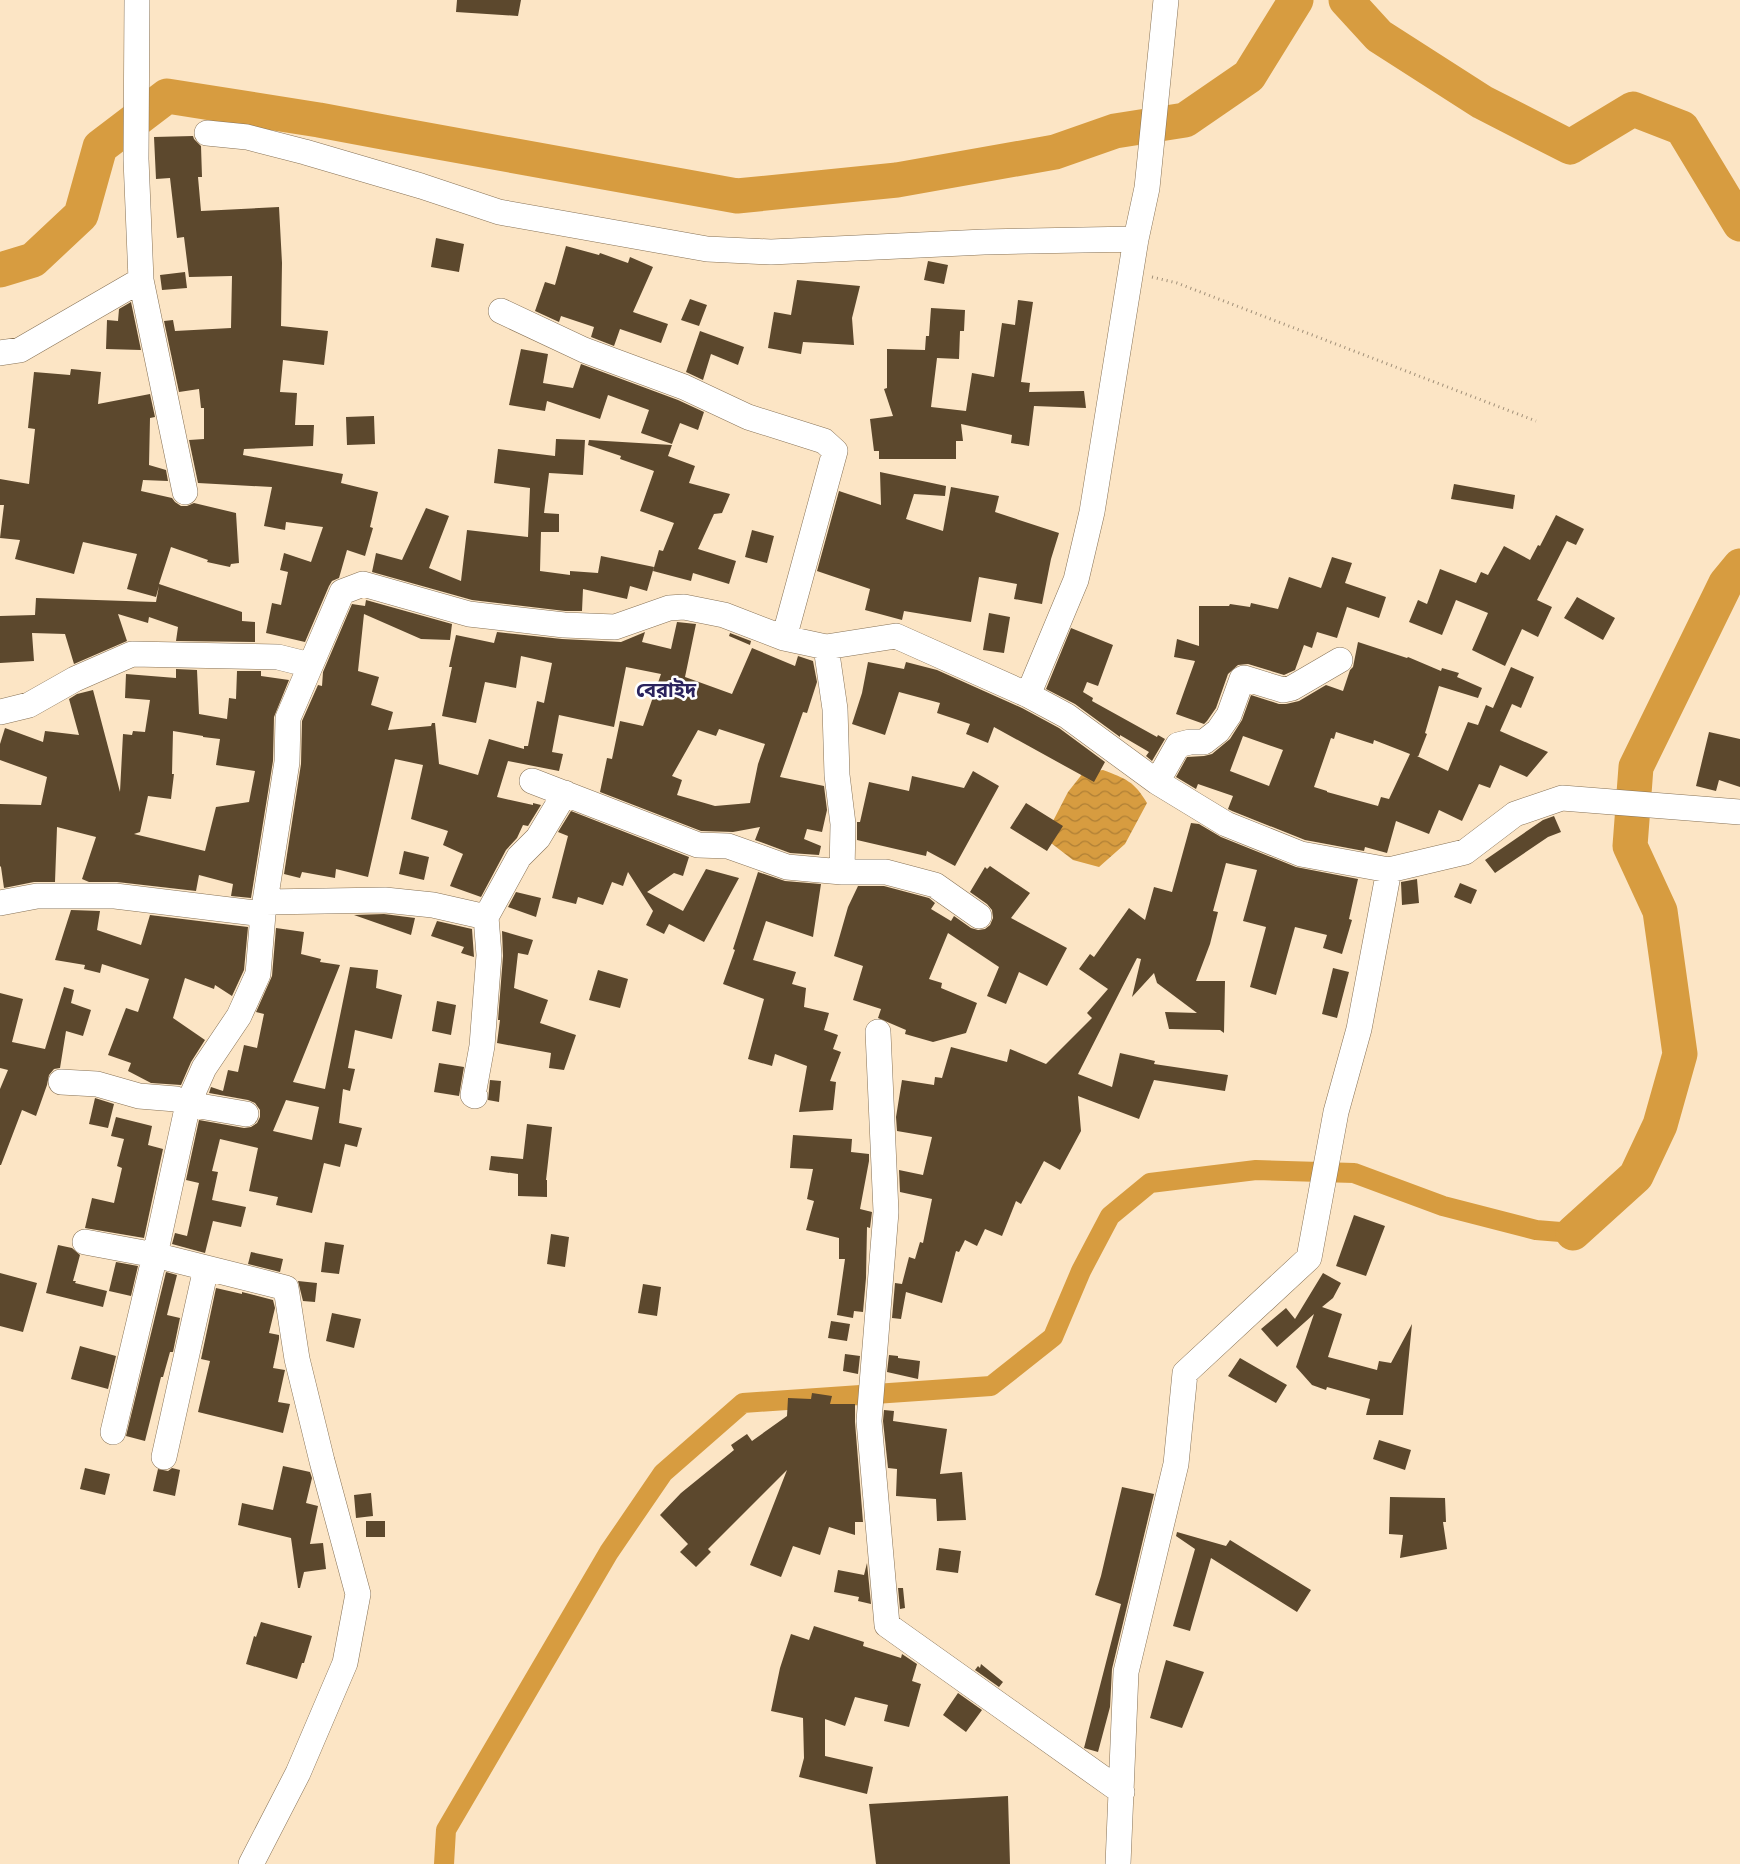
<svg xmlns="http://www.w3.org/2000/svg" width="1740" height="1864" font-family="'Noto Sans','Noto Sans Bengali',sans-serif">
	<defs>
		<pattern id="water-waves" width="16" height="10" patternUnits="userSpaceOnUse" patternTransform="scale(1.25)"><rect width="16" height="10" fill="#d79c40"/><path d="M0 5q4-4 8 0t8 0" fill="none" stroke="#af7f35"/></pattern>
	</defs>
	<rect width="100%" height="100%" fill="#fce5c5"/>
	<!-- water -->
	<path fill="url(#water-waves)" d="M1103 770C1126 779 1134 781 1147 803L1125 844 1099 867 1073 860 1051 843 1052 823 1068 792 1083 773Z"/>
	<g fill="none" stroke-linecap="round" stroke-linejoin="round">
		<!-- canal -->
		<path stroke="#d79c40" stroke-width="20" d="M444 1864 446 1830 609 1552 663 1473 743 1403 991 1386 1053 1337 1081 1271 1110 1216 1150 1183 1256 1170 1354 1173 1443 1206 1536 1230 1573 1233"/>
		<!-- river -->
		<path stroke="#d79c40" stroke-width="35" d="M1346 0 1379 36 1482 102 1570 147 1633 109 1682 128 1740 224
			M0 270 33 260 81 215 100 147 167 96 319 120 383 132 737 196 897 180 1055 152 1115 131 1185 120 1249 76 1296 0
			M1573 1233 1636 1176 1660 1125 1680 1054 1660 911 1630 846 1636 767 1726 583 1740 566"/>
	</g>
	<!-- building -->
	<path fill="#5c482d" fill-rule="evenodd" d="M457 0H521L518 16 456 12Z
		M193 136 194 139 201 146 202 177H198L201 211 279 207 282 263 281 326 328 331 324 365 283 360 280 392 297 393 295 425H314L313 446 244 449 243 455 343 474 341 483 378 492 370 527 373 528 365 556 347 550 339 578 332 581 329 586 305 642 266 633 272 603 281 605 288 572 280 570 284 553 311 562 323 527 286 522 285 530 264 526 272 487 198 483 189 440 204 439V408H201L199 389 179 392 164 321 173 320 175 331 231 328 232 276 189 277 184 237 177 238 170 178 156 179 154 137Z
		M436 238 464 244 459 272 431 267Z
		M566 246 599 255 600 253 628 263 630 257 653 267 633 312 668 324 661 343 620 329 614 346 591 337 594 327 561 316 559 322 535 311 545 282 555 285Z
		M928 261 948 265 944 284 924 280Z
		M185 272 187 288 162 290 160 275Z
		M797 280 860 286 852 318 854 345 803 342 801 354 768 348 774 312 791 315Z
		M690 299 707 305 699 326 681 320Z
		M1018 300 1033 302 1021 382 1030 383 1029 392 1084 391 1086 408 1034 406 1029 446 1011 443 1012 435 961 424 963 441H956V459H879V451H874L870 419 893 416 884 389 887 388V349L925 350 926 336H929L931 308 965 310 964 331H960L959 359 937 358 931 407 966 411 972 373 994 377 1002 323 1015 325Z
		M131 302 141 350 106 349 107 320 118 321 119 309Z
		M700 331 744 347 738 365 711 354 703 380 686 372Z
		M521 349 548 354 543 383 573 388 581 364 678 400 704 412 698 430 680 423 672 444 641 433 649 410 608 395 600 419 547 401 545 411 509 405Z
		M71 369 101 372 98 404 150 394 155 417 150 418 149 465 166 470 168 481 143 480 141 491 172 498 175 502 181 506H187L194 503 236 513 239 563 231 564 230 567 207 562 208 560 171 547 159 584 242 612V621L255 622V642L176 641 178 627 149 617 148 623 118 614 127 641 74 664 65 634 32 633 34 661 0 663V616L35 615 36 598 156 602 159 586 156 597 127 589 137 554 83 542 74 574 15 559 20 540 0 538 4 505H0V479L29 484 35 429 28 428 34 372 70 375Z
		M374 416 375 444 347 445 346 417Z
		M556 439 585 440 583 475 549 473 544 513 559 514V532H541L540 571 570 575V571L598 573 601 556 654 567 647 591 630 586 627 599 583 589 582 611H565L472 600 372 572 376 553 402 560 426 508 449 516 429 568 461 581 467 530 528 537 530 488 494 483 498 449 555 456Z
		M589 440 672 445 668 456 695 466 689 483 730 494 722 513 714 514 698 549 736 561 729 584 693 573 691 581 653 571 659 550 663 551 674 523 640 511 654 471 620 459 621 456 588 445Z
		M880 472 946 486 945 496 914 494 906 519 943 531 951 487 999 496 995 512 1059 533 1051 559 1042 604 1014 599 1017 584 979 577 971 622 904 611 902 620 865 610 870 589 817 571 839 491 881 505Z
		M1454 484 1515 495 1513 509 1451 499Z
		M1556 515 1584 529 1576 545 1567 541 1537 600 1552 607 1538 637 1522 629 1505 666 1472 650 1488 613 1456 600 1442 635 1409 622 1418 600 1427 604 1440 569 1476 583 1481 572 1488 575 1504 546 1530 560 1538 545 1540 546Z
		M752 530 774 536 767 563 745 557Z
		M1332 557 1352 563 1345 583 1386 597 1379 618 1347 607 1337 638 1317 632 1312 648 1304 645 1295 670 1284 675 1248 664 1238 665 1228 674 1216 708 1207 721 1204 724 1176 714 1195 661 1174 657 1177 639 1199 646V606H1229L1230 604 1250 607 1251 603 1278 609 1289 577 1321 588Z
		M1577 597 1615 618 1603 640 1564 618Z
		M366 600 452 624 450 640 421 639 364 614 358 671 379 677 371 705 393 712 388 730 431 726 432 723H435L439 764 478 775 489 739 524 749V746H528L537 701 544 703 552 663 521 656 516 688 485 682 476 723 442 716 452 667H449L456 635 494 643 497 632 562 639 621 642 645 632 642 642 671 649 677 622 696 624 685 677 732 694 752 648 795 666 798 656 813 661 817 682 807 713 803 712 780 777 824 786 827 810 822 832 807 829 804 839 821 846 819 855 790 853 755 840 760 827 733 832 701 831 600 792 607 758 612 759 620 721 643 726 661 674 626 667 614 727 559 715 552 752 563 754 559 771 508 761 497 797 533 805V803L541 805 528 826 523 825 517 838 506 850 481 897 450 886 463 854 443 845 448 831 411 819 423 765 395 759 368 877 336 869 335 878 302 872 300 878 284 874 301 764 302 721 318 685 322 686 323 672 352 604 365 606ZM719 729 765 744 758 764 750 803 715 806 677 795 682 780 672 776 698 730 716 736Z
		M989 613 1010 617 1004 653 983 650Z
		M1071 628 1113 645 1098 686 1087 682 1083 692 1093 698 1092 701 1157 737 1158 735 1165 739 1152 761 1146 756 1149 752 1120 735V737L1075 704 1046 689Z
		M730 633 751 641 750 645 729 636Z
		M1358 642 1407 658 1408 657 1441 671 1442 668 1459 673 1457 677 1482 688 1478 698 1439 686 1425 733 1427 734 1418 757 1417 756 1448 771 1468 722 1478 725 1486 705 1493 708 1511 667 1534 677 1521 708 1512 704 1500 731 1548 752 1527 777 1500 765 1490 788 1479 784 1462 821 1439 810 1429 834 1396 821 1387 853 1365 847 1364 851 1305 840 1232 811 1228 809 1233 796 1198 784 1196 789 1176 777 1187 757 1204 756 1212 754 1230 739 1242 720 1251 695 1279 704H1286L1299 701 1326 685 1343 691 1350 670 1353 667ZM1336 732 1373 744 1374 740 1410 754 1389 799 1381 797 1378 806 1327 792V791L1314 787 1331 738 1334 739ZM1243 736 1283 750 1269 786 1230 771Z
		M868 662 904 669 906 662 937 670 1022 708 1059 728 1105 762 1094 782 994 727 988 743 966 734 970 724 937 713 940 703 899 692 885 735 852 724 862 693Z
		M176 669 197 670 199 714 227 719 229 698 236 699 237 671H261V676L289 680 274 717 273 761 251 898 231 896 233 884 199 875 196 891 117 882H89L82 879 96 837 57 827 55 882H34L4 888 1 867 0 866V804L41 805 47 777 0 760V744L5 728 43 742 45 731 79 735 69 699 77 694 93 690 120 792 123 734 132 735 133 731 145 732 150 700 125 698 126 674 176 678ZM173 731 203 736V737L220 739 216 765 255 771 249 802 216 807 205 851 134 834 140 832 148 796 171 799 174 774H172Z
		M1709 732 1740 739V787L1719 780 1716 791 1696 786Z
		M973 771 999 786 955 866 927 851 926 856 857 840V822H860L869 782 909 791 912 776 964 788Z
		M1026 803 1063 826 1047 851 1010 828Z
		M571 811 689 857 683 876 674 873 647 892 683 911 706 869 739 878 704 942 669 924 664 934 646 925 653 911 628 872 623 886 612 882 603 905 578 897 576 904 552 898 568 836 558 832Z
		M1554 816 1561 832 1548 837 1495 873 1485 860 1543 820Z
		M1191 823 1199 824 1221 837 1296 867 1358 879 1349 919 1352 920 1342 954 1323 948 1327 935 1295 927 1276 995 1250 987 1266 927 1243 921 1257 870 1226 863 1213 911 1218 912 1210 944 1196 981H1225L1224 1033 1220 1030 1169 1029 1165 1012 1197 1013 1157 983 1154 973 1132 997 1141 959 1137 958 1078 1074 1112 1087 1120 1053 1155 1061 1154 1064 1228 1075 1225 1091 1154 1080 1139 1119 1078 1096 1081 1131 1060 1170 1044 1161 1021 1204 1016 1201 1002 1236 985 1229 977 1246 965 1240 959 1252 956 1251 942 1303 906 1292 901 1319 892 1318 895 1283 902 1284 909 1257 915 1259 920 1242 923 1243 932 1199 900 1192 899 1170 923 1175 932 1137 897 1131 896 1117 902 1080 934 1085 935 1077 942 1078 951 1047 1007 1062 1010 1049 1046 1064 1092 1018 1087 1013 1108 989 1079 969 1090 954 1094 957 1129 908 1145 920 1154 887 1172 892Z
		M404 851 429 857 424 880 399 874Z
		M990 866 1030 893 1011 918 1067 948 1047 986 1019 972 1006 1004 987 996 999 967 948 933 929 979 942 983 941 988 977 1003 966 1033 933 1042 905 1034 906 1030 878 1018 881 1009 853 1000 863 966 834 956 848 907 858 886H884L929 898 935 903 931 909 951 921 954 916 971 928 978 930 985 929 990 925 993 918 992 910 987 904 970 892 985 867 987 869Z
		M758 872 785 881 821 884 813 937 766 921 753 960 796 972 792 984 806 988 804 1007 829 1013 824 1030 838 1035 833 1049 841 1052 830 1081 836 1082 833 1110 799 1112 807 1066 775 1054 772 1066 748 1059 764 999 723 984 735 950 733 949Z
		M1417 879 1419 903 1402 905 1401 882Z
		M1460 883 1477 890 1471 904 1454 897Z
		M516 892 541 898 536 917 508 907Z
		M71 910 100 911 97 930 141 945 150 915 248 927 244 970 232 996 215 985 214 989 185 978 173 1018 205 1040 191 1062 181 1085 151 1083 128 1071 131 1063 108 1055 126 1008 138 1012 149 979 102 964 100 973 84 969 85 965 55 960Z
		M384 914 415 918 411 935 354 915Z
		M437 921 472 929 474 957 461 953 464 947 431 936Z
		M276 928 304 932 301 954 321 959 320 962 340 965 293 1082 325 1089 350 967 378 970 376 988 402 995 392 1039 355 1030 348 1068 355 1069 350 1091 343 1089 339 1123 362 1128 357 1147 345 1144 340 1167 324 1163 312 1213 276 1205 278 1197 249 1191 258 1148 220 1139 212 1171 218 1172 212 1200 246 1207 241 1227 213 1221 205 1253 172 1244 175 1233 187 1236 199 1183 186 1180 199 1120 244 1128 251 1127 257 1123 260 1117V1110L255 1103 248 1100 209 1093 211 1087 223 1091 228 1070 238 1072 244 1045 257 1048 264 1014 256 1012 272 976ZM286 1100 319 1107 312 1140 273 1131Z
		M502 931 533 940 528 955 518 953 514 988 548 1000 540 1023 576 1035 564 1070 549 1068 551 1053 497 1043 500 1020H498L503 956Z
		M1333 968 1349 972 1337 1018 1322 1014Z
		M598 970 628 979 620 1008 589 1000Z
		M64 987 74 990 71 1003 91 1010 83 1036 66 1031 60 1068 54 1069 49 1075 47 1085 36 1116 22 1110 1 1165H0V1089L8 1070 0 1068V993L23 999 12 1042 45 1049Z
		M437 1001 456 1005 451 1035 432 1031Z
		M439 1063 464 1067 459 1096 434 1092Z
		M490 1080 501 1081 499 1102 488 1100Z
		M95 1098 114 1104 108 1128 89 1124Z
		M116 1117 152 1126 148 1145 163 1149 144 1238 85 1228 92 1198 114 1203 122 1168 117 1166 124 1139 111 1136Z
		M527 1124 552 1127 546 1180H547V1197L518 1196V1174L489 1170 491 1156 523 1159Z
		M793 1135 852 1139 851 1152 869 1154V1161L860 1209 872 1212 870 1228 867 1227 866 1278 863 1312 854 1311 853 1318 837 1315 845 1259H839V1238L806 1230 814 1201 807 1199 813 1169 790 1168Z
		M1354 1215 1385 1226 1366 1276 1336 1266Z
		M551 1234 569 1237 565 1267 547 1264Z
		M325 1242 344 1245 339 1274 321 1272Z
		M58 1245 72 1248 80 1255 73 1281H76L75 1283 107 1291 103 1307 46 1293Z
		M251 1252 283 1259 280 1272 248 1264Z
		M116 1262 138 1266 131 1296 109 1291Z
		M166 1272 177 1275 167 1315 180 1318 173 1352H170L163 1377H161L145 1441 126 1436Z
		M0 1273 37 1283 23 1332 0 1326Z
		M1323 1273 1341 1283 1333 1298 1322 1307 1342 1314 1328 1357 1377 1370 1379 1361 1391 1363 1412 1324 1403 1415H1366L1370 1399 1327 1387 1326 1390 1312 1385 1296 1367 1314 1314 1277 1347 1261 1329 1286 1308 1295 1319Z
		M298 1281 317 1283 315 1302 303 1301Z
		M643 1284 661 1287 657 1316 638 1313Z
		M216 1288 242 1294V1292L273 1300 275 1308 269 1333 279 1335V1339L273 1368 285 1370 278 1402 290 1404 283 1433 198 1412 210 1361 201 1359Z
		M332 1313 361 1319 354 1348 326 1341Z
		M831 1321 850 1324 847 1341 828 1338Z
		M80 1346 116 1356 108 1389 71 1379Z
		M845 1354 860 1356 858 1374 843 1371Z
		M889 1355 898 1356V1358L920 1361 918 1379 887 1372Z
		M1240 1358 1287 1385 1276 1403 1228 1376Z
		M812 1393 832 1396 830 1404H855V1422L863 1522H855V1535L829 1527 820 1555 793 1546 781 1577 750 1565 787 1470 708 1549 711 1552 696 1567 680 1552 688 1544 660 1515 681 1493 734 1450 731 1445 747 1434 752 1441 787 1416 788 1398 811 1399Z
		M884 1410 894 1411 893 1421 947 1429 940 1474 962 1472 966 1520 937 1521 936 1499 896 1496 897 1469 888 1468 883 1421Z
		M1379 1440 1411 1450 1405 1470 1373 1459Z
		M283 1466 310 1472 312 1478 306 1503 318 1506 310 1544 323 1543 326 1569 304 1572 300 1588H298L291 1538 238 1525 242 1503 273 1510Z
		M85 1468 110 1474 105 1495 80 1489Z
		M172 1468 180 1470 175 1496 153 1491 158 1469 168 1471Z
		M1122 1487 1154 1494 1112 1669 1110 1707 1098 1752 1084 1748 1121 1604 1095 1595 1101 1576Z
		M371 1493 373 1516 356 1518 354 1495Z
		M1390 1497 1445 1498 1446 1522H1443L1447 1549 1400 1558 1403 1535 1389 1534Z
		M366 1521H385V1537H366Z
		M1177 1532 1226 1546 1230 1540 1311 1590 1297 1612 1211 1558 1190 1631 1173 1626 1195 1549 1176 1536Z
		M939 1548 961 1551 958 1573 936 1570Z
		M867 1563 871 1604 858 1601 859 1597 834 1592 838 1570 864 1575Z
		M898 1588H903L905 1608 900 1609Z
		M261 1622 312 1636 304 1663H302L297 1679 246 1664 254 1636 256 1637Z
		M814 1626 864 1642 863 1646 901 1658 902 1654 917 1664 912 1681 921 1684 909 1727 884 1721 888 1705 855 1697 845 1726 825 1719V1756L873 1767 867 1794 799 1777 804 1758 803 1718 771 1711 780 1668 791 1634 809 1640Z
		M1166 1660 1204 1672 1182 1728 1150 1718Z
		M981 1664 1003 1682 999 1687 975 1670 978 1666 980 1668Z
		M958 1693 982 1710 966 1732 943 1715Z
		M1008 1796 1010 1864H876L869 1804Z"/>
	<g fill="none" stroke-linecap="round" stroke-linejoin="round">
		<!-- minor casing -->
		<g stroke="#877256" stroke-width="26">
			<path id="minor" d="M137 0 136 159 141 280 185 492
				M207 133 247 137 305 152 421 186 499 212 707 249 771 252 984 242 1136 239
				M501 311 584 350 684 387 748 417 824 441 835 451 784 638
				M0 353 20 350 141 280
				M826 647 835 709 837 775 843 824 842 872
				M1028 695 1076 580 1092 512 1136 239 1147 188 1166 0
				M0 712 29 705 75 679 132 654 278 657 310 665
				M532 781 698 845 728 846 787 867 842 872H886L935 885 979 916
				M1157 782 1178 745 1190 742H1204L1218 731 1229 715 1242 679 1244 678 1283 690 1292 688 1340 660
				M266 902 385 900 433 905 486 917
				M0 903 37 896H115L263 914
				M878 1032 886 1212 869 1421 887 1625 1122 1792
				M61 1082 97 1084 139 1096 176 1099 188 1104 246 1114
				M475 1096 473 1095 482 1046 489 955 486 917 519 857 538 838 565 793
				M85 1242 155 1255 286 1288 297 1359 322 1461 358 1594 345 1663 298 1773 251 1864
				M113 1432 155 1255 188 1104 204 1068 239 1016 258 974 263 914 287 762 288 718 342 592 363 584 469 614 564 625 615 627 669 608 684 607 724 615 784 638 826 647 896 636 1028 695 1067 716 1157 782 1226 824 1301 854 1389 870 1465 852 1515 814 1562 798 1740 812
				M164 1457 206 1268
				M1118 1864 1126 1672 1176 1464 1185 1373 1309 1258 1336 1112 1359 1029 1389 870"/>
		</g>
		<!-- path -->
		<path stroke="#a19079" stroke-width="3" stroke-dasharray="1 4" stroke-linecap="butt" d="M1152 277 1177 283 1536 421"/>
		<!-- minor -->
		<use href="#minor" stroke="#fff" stroke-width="25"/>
	</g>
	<g text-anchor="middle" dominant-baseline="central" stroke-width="5" stroke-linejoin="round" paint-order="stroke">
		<!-- district labels -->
		<g font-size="20" font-weight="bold" fill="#2b235e" stroke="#fff">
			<text x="666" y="689">বেরাইদ</text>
		</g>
	</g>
</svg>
